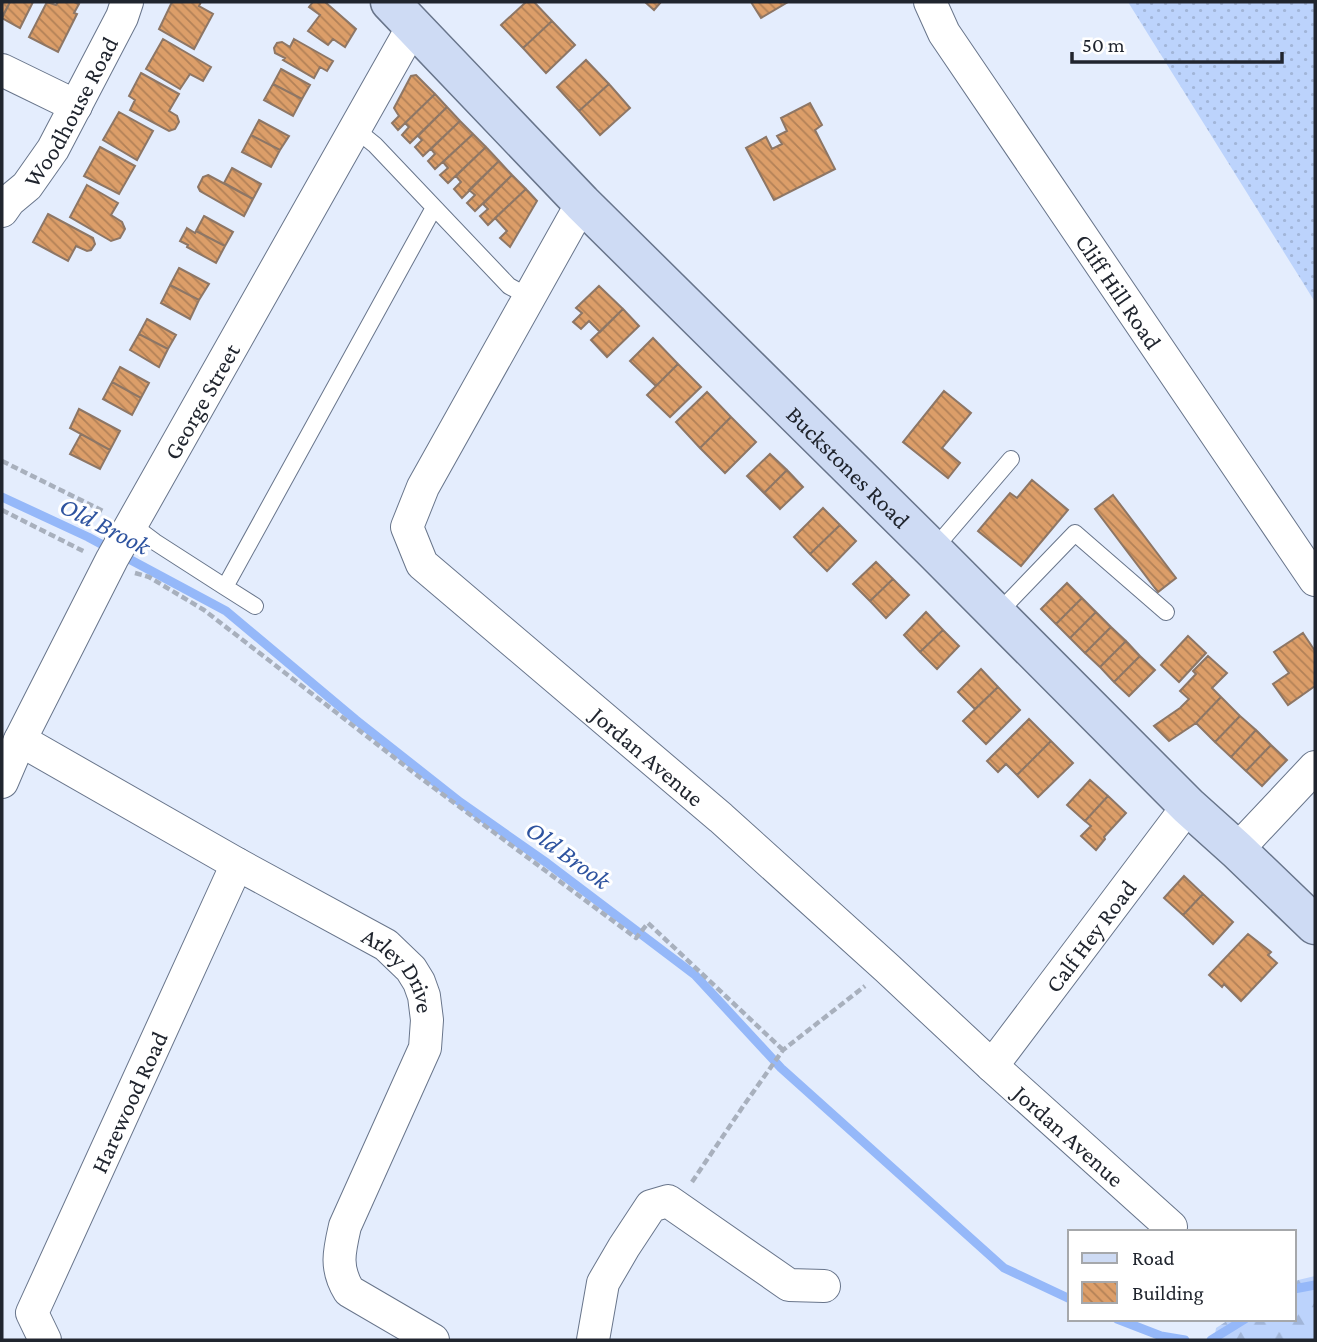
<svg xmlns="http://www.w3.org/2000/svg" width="1317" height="1342" font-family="'Crimson Pro',serif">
	<defs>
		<pattern id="grass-dots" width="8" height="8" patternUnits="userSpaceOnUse" patternTransform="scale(1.75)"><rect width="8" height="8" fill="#bcd3fc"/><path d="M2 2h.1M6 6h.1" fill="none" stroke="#a1b5d8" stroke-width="1.8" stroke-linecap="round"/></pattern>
		<pattern id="forest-firs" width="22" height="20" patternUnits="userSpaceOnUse" patternTransform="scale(1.75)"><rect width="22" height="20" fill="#bcd3fc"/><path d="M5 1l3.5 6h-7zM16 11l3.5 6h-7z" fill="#a1b5d8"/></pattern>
		<pattern id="building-back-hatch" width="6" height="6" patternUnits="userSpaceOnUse" patternTransform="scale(1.75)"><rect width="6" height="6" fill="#dc9e69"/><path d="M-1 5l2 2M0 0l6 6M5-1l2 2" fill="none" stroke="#b28157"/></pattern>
	</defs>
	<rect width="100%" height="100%" fill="#e4edfd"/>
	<!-- grass -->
	<path fill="url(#grass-dots)" d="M1128 2H1315V302Z"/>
	<!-- forest -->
	<path fill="url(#forest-firs)" d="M1315 1276V1340H1214L1216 1328 1230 1319H1294V1281Z"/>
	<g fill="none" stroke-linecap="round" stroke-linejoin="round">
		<!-- stream -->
		<path stroke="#95b8f9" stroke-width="9" d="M2 497 88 537 226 611 356 720 460 802 547 863 695 975 781 1068 1004 1268 1070 1299
			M1294 1289 1315 1285
			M1117 1319 1161 1336 1185 1340
			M1211 1340 1245 1319"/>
	</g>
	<!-- building -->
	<path fill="url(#building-back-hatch)" stroke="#8d7665" stroke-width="2" d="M2 2H10L2 17Z
		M10 2H33L20 28 2 18Z
		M47 2 56 5 58 2H74L79 4 74 13 77 14 58 52 29 37Z
		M172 2H201L199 6 213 14 194 49 159 29Z
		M313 2H325L356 29 345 47 333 39 328 45 308 31 320 15 309 7Z
		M526 2H534L552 21 523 48 501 25Z
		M645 2H661L654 10Z
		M751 2H788L761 18Z
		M552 21 575 45 546 73 523 48Z
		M163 39 211 67 203 81 190 74 180 89 146 69Z
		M294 39 333 61 327 71 320 67 314 78 283 60 285 58 275 53 274 48 277 43 282 42 290 47Z
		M586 60 609 84 579 111 557 87Z
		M281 69 310 85 302 99 273 84Z
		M141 73 179 94 169 111 177 116 179 122 175 129 169 131 130 110 135 100 129 96Z
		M416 75 435 94 398 130 392 123 399 116 394 108 411 76Z
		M273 84 302 99 293 116 264 100Z
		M609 84 630 108 600 135 579 111Z
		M435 94 447 107 410 143 402 135 409 127 405 123Z
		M810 103 822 125 815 130 835 169 774 200 746 148 766 137 772 149 782 144 777 136 787 131 781 118Z
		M447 107 460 121 423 156 415 147 422 140 418 136Z
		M119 112 153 131 137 160 103 140Z
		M259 120 289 136 280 150 251 135Z
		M460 121 473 134 435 169 428 161 435 154 431 149Z
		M473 134 486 147 448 183 440 175 448 168 443 162Z
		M251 135 280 150 271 167 242 152Z
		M100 147 135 166 119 194 84 176Z
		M486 147 499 161 462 198 454 189 461 182 456 176Z
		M499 161 512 175 475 211 467 203 475 195 469 190Z
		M232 168 261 184 253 199 224 183Z
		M208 175 253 199 244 216 200 191 198 187 203 177Z
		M512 175 526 189 488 225 480 216 488 209 483 204Z
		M87 185 118 203 111 215 122 222 125 229 120 238 111 241 70 217Z
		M526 189 537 201 510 247 500 238 507 231 495 218Z
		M48 214 93 238 95 244 91 250 87 251 76 246 68 261 33 242Z
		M204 216 233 232 225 246 196 231Z
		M187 228 195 233 196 231 225 246 216 263 187 247 188 245 180 241Z
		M179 268 209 284 199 300 170 285Z
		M170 285 199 300 190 319 161 303Z
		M599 286 623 309 600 332 589 321 581 329 573 322 582 313 576 308Z
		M623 309 639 326 607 357 591 340Z
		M147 319 176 335 168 349 139 334Z
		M139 334 168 349 159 367 130 350Z
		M653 338 678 364 656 386 630 361Z
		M678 364 701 387 670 417 647 395Z
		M120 367 149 383 141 398 112 382Z
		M112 382 141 398 132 415 103 399Z
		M944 391 971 413 942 448 960 463 948 478 903 442Z
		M707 392 731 417 700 448 676 422Z
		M79 409 120 431 110 450 70 428Z
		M731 417 756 442 725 473 700 448Z
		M81 434 110 450 100 469 70 454Z
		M770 454 787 470 764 493 747 476Z
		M787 470 803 487 780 509 764 493Z
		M1032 480 1068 510 1021 566 978 531 1010 493 1017 498Z
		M1113 495 1176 578 1158 592 1095 509Z
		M823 508 840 525 810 554 794 537Z
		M840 525 856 541 827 571 810 554Z
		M876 562 893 579 870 601 853 584Z
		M893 579 909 595 886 618 870 601Z
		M1067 583 1082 598 1056 624 1041 609Z
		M1082 598 1096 612 1070 638 1056 624Z
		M926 612 943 630 920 652 904 635Z
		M1096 612 1111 627 1085 653 1070 638Z
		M1111 627 1126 641 1100 667 1085 653Z
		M943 630 959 646 937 669 920 652Z
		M1303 633 1315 651V686L1288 705 1273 684 1289 673 1274 652Z
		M1188 636 1206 653 1179 682 1161 665Z
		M1126 641 1140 656 1114 682 1100 667Z
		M1140 656 1155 670 1129 696 1114 682Z
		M1208 656 1227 673 1212 688 1221 697 1196 723 1169 741 1154 726 1180 708 1189 699 1180 691 1196 674 1193 671Z
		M981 669 998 687 975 709 958 692Z
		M998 687 1020 710 986 744 963 721Z
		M1221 697 1240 716 1215 742 1196 723Z
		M1240 716 1256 730 1231 757 1215 742Z
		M1029 719 1051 741 1017 775 1006 764 998 772 987 761Z
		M1256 730 1271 745 1246 771 1231 757Z
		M1051 741 1073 763 1038 797 1017 775Z
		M1271 745 1287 760 1262 786 1246 771Z
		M1090 780 1108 796 1085 821 1067 805Z
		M1108 796 1126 813 1104 837 1105 839 1096 850 1081 836 1091 826 1085 821Z
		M1184 876 1203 894 1183 915 1164 898Z
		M1203 894 1233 922 1213 944 1183 915Z
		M1248 934 1271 952 1268 955 1277 963 1241 1001 1224 984 1222 987 1209 975Z"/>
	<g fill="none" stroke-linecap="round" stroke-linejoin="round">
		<!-- service casing -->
		<g stroke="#68758b" stroke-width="18">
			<path id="service" d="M354 128 375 145 509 286 529 297
				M131 524 155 542 225 587 431 213 436 209
				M933 550 1011 459
				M225 587 255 606
				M997 614 1075 533 1166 612"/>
		</g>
		<!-- minor casing -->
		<g stroke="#68758b" stroke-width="34">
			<g id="minor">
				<path id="s1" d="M930 2 944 33 1315 580"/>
				<path d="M2 70 76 106"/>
				<path id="s2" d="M582 203 423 487 407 527 422 564 721 818 887 968 992 1066 1171 1227"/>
				<path id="s3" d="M2 211 9 201 27 186 53 149 122 17 127 2"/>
				<path id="s4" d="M20 740 237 864 386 945 411 969 419 982 424 996 427 1020 425 1048 345 1226C339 1252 335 1268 349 1291L433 1340"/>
				<path id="s5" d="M2 782 20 740 112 559 413 26"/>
				<path d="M1237 850 1315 767"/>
				<path id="s6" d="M992 1066 1188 806"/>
				<path id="s7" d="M45 1340 32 1313 237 864"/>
				<path d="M593 1340 603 1283 624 1247 651 1206 668 1201 789 1285 824 1286"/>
			</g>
		</g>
		<!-- secondary casing -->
		<g stroke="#68758b" stroke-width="41">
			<g id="secondary">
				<path id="s8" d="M390 2 582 203 933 550 1188 806 1237 850 1315 925"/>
			</g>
		</g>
		<!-- path -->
		<path stroke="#a8b0bd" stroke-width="4.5" stroke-dasharray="7 3.5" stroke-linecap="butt" d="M2 461 105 512
			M2 510 85 552
			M135 573 149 577 204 610 418 776 636 938 648 923 783 1050
			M692 1182 744 1105 783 1050 865 986"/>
		<!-- service -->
		<use href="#service" stroke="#fff" stroke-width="16"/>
		<!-- minor -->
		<use href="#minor" stroke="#fff" stroke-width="32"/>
		<!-- secondary -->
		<use href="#secondary" stroke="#cedbf4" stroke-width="38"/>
	</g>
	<g text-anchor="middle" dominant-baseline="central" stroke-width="6" stroke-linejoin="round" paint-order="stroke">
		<!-- street labels -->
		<g font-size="24" fill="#20252e" stroke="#fff">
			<text stroke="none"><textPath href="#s3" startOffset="122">Woodhouse Road</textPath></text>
			<text stroke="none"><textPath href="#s1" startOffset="346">Cliff Hill Road</textPath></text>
			<text stroke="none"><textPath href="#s5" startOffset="430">George Street</textPath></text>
			<text stroke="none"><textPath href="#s8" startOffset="653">Buckstones Road</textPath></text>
			<text stroke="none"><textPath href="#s2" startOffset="705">Jordan Avenue</textPath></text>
			<text stroke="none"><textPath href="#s6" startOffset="163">Calf Hey Road</textPath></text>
			<text stroke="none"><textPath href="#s4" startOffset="448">Arley Drive</textPath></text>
			<text stroke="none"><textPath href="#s7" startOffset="262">Harewood Road</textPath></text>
			<text stroke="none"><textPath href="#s2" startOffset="1272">Jordan Avenue</textPath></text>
		</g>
		<!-- water labels -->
		<g font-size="26" font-style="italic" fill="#2e539f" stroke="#fff">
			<text transform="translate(105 526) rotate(27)">Old Brook</text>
			<text transform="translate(568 855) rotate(36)">Old Brook</text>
		</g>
	</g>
	<!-- border -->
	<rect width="1317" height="1342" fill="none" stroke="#20252e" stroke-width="7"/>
	<!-- legend -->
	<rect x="1068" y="1230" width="228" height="91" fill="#ffffff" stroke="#a6a8ab" stroke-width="2"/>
	<rect x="1082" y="1253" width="35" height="10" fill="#cedbf4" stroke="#a6a8ab" stroke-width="2"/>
	<text x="1132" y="1265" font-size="21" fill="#20252e">Road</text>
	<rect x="1082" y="1282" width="35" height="21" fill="url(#building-back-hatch)" stroke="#a6a8ab" stroke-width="2"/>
	<text x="1132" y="1300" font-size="21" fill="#20252e">Building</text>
	<!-- scale -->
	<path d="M1072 52v10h210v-10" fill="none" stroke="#20252e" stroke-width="3.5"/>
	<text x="1082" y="52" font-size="21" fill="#20252e" stroke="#ffffff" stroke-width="5" paint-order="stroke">50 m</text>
</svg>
